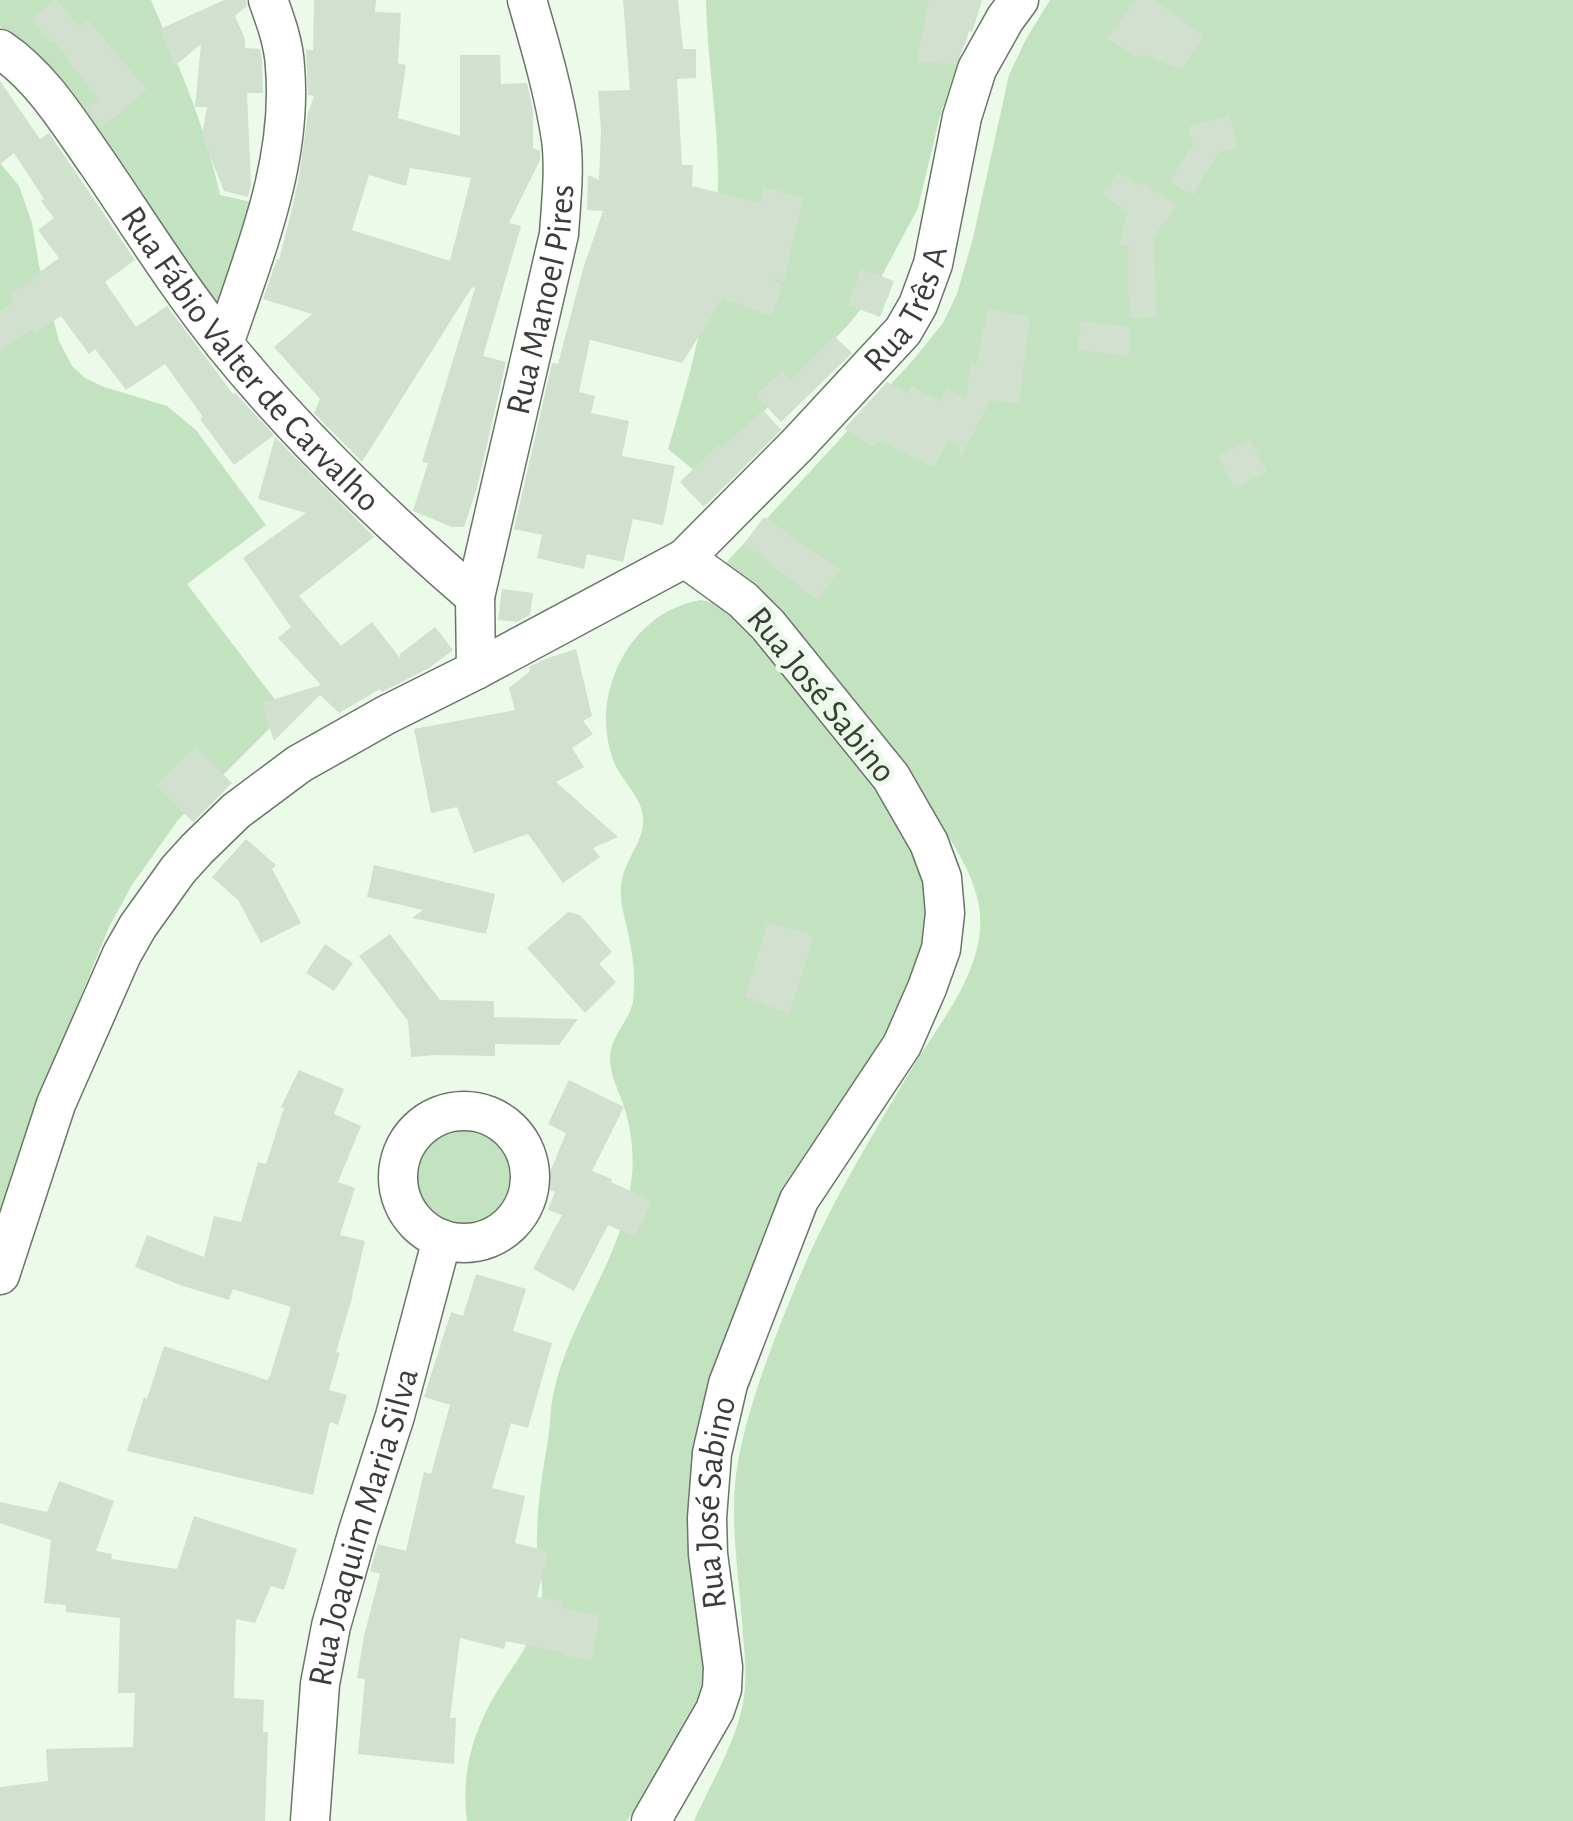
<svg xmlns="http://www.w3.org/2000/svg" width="1573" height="1821" font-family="'Alegreya Sans',sans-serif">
	<rect width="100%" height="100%" fill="#ebfae9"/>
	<!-- green -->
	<path fill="#c3e3c0" d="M0 0H151C178 64 206 127 220 195L256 203 221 310 50 66 33 50 0 27Z
		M706 0H978L939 120 918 208 871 296 849 324 701 476 668 449C694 363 717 275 718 185 719 123 707 62 706 0Z
		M1050 0H1573V1821H694C711 1783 735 1744 743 1703 747 1680 745 1657 743 1635 740 1585 731 1534 735 1484 741 1421 773 1342 797 1283 819 1229 847 1179 876 1129 890 1105 904 1081 919 1057 946 1015 984 967 980 914 975 847 885 755 841 704 801 658 762 612 723 566L914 359 943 323 957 294 973 238 1009 75 1026 39Z
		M0 163 19 186 32 223 39 265 59 341 72 366 85 378 104 387 167 406 196 430 266 525 187 584 285 713 178 820 132 885 109 927 76 1008 0 1237Z
		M701 600C723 604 738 616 756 630L906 824 927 887 930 923 922 967 888 1033 813 1147 734 1321 707 1678 697 1709 627 1821H467C460 1768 476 1722 505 1679 516 1662 528 1646 534 1626 538 1615 543 1601 542 1589 542 1572 536 1554 537 1537 537 1503 543 1472 548 1439 551 1422 550 1404 555 1387 573 1312 625 1256 632 1175 634 1154 631 1127 624 1107 619 1091 609 1074 610 1056 611 1036 630 1020 633 1001 636 978 633 955 628 933 626 921 621 908 621 896 619 865 640 849 643 825 646 798 619 780 612 757 590 692 631 611 701 600Z
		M406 1177a59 59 0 1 1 118 0a59 59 0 1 1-118 0Z"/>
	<!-- building -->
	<path fill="#d1e0cf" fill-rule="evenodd" d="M54 0H57L80 27 88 20 147 90 101 128 86 108 99 100 54 41 51 43 31 19Z
		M224 0H246L247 6 235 16 245 39V48L260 49 262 61 263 93H247L251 185 248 197 224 191 202 135 207 107H195L201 44 175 66 160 29Z
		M314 0H376L375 12 401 13 398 63 406 65 398 118 460 136V55H500L501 84 527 83 533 110V148L540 151V160L509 223 521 226 483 356 506 362 477 488 464 527H452L413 511 428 463 422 462 475 288 472 287 362 462 314 413 320 399 274 347 312 314 263 299 277 259 279 260 291 213 299 177 308 113 314 96 308 95 306 50H313ZM410 168 471 178 450 261 352 230 369 175 406 186Z
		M623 0H678L683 49H696V78L677 79 682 165H693L692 186 760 203 763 187 803 197 784 282 774 279 783 287 771 316 723 298 682 363 590 340 579 392 595 396 591 413 629 421 622 456 675 466 663 525 633 519 623 562 587 554 584 569 537 558 542 535 514 529 552 363 558 364 583 269 603 211 587 210 588 175 599 180 601 131 598 91 630 90Z
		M929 0H982L974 27 972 32 969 31 966 42 955 64 917 62Z
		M1136 0H1154L1204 36 1182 70 1142 54 1139 58 1107 39Z
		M0 81 40 139 49 133 135 260 105 282 136 327 167 306 233 394 235 393 274 435 234 465 200 419 203 417 165 364 126 390 95 349 89 354 61 316 35 333 32 329 0 352V311L14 302 9 295 34 279 33 277 59 258 38 230 54 218 41 201 44 199 14 153 0 164Z
		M1229 115 1238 147 1219 152 1193 195 1170 182 1193 144 1188 127Z
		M1118 172 1139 186 1141 182 1176 205 1153 238 1157 317 1129 318 1128 246 1119 244 1127 212 1102 195Z
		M861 269 894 281 880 317 848 305Z
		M988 308 1030 317 1019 404 991 400 961 456 959 455 960 447 948 441 934 468 879 440 874 447 844 429 887 382 908 393 911 386 940 401 947 388 966 398 971 362 977 363Z
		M1081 321 1129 327V356L1078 350Z
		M834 336 852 353 781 422 756 395 782 371 790 380Z
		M763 410 781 430 704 507 680 482 719 444 722 448Z
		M275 437 374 537 299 596 341 646 372 622 400 658V654L435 627 453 650 429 668 382 692 380 689 339 713 320 695 274 741 262 703 321 685 278 638 291 627 243 558 306 513 258 499Z
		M1250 440 1267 472 1234 488 1218 455Z
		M764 517 840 569 818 600 769 564 771 562 744 544Z
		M502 589 533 593 530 615 517 622 498 620Z
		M576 649 592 716 583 721 593 734 572 748 584 767 556 782 618 837 593 848 600 857 563 883 528 834 474 853 457 807 431 813 414 729 515 710 509 688 530 671 529 667 545 659Z
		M195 747 232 783 193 822 156 786Z
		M246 839 276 865 272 869 301 923 261 943 238 900 212 877Z
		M374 865 495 894 486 934 412 918 423 910 367 897Z
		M568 912 580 915 612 952 599 964 616 982 585 1013 527 948Z
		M768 922 814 936 789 1014 745 997Z
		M390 934 440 1000 494 1001V1017L578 1019 559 1045 495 1044V1056L436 1055 411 1057 408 1021 359 956Z
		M325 944 353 963 334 991 306 973Z
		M299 1070 344 1089 334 1114 361 1126 338 1182 355 1188 340 1235 365 1241 352 1295H353L336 1352 340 1353 329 1390 347 1395 338 1425 330 1422 313 1495 127 1451 144 1397 147 1399 164 1346 267 1380 270 1376 291 1307 233 1289 229 1300 183 1286 135 1267 147 1235 204 1257 214 1216 241 1222 258 1162 266 1164 284 1108 281 1107Z
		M569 1080 624 1107 592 1171 612 1179 611 1182 652 1201 635 1237 608 1225 574 1291 533 1269 562 1215 548 1210 555 1192 544 1187 566 1133 548 1124Z
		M476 1274 526 1289 513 1331 552 1343 528 1428 511 1423 492 1488 525 1496 515 1543 548 1551 537 1597 563 1602 562 1608 600 1616 591 1661 563 1655V1652L506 1641 504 1649 460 1638 450 1718H456L454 1764 358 1754 365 1679 357 1678 364 1636 380 1574 370 1571 378 1544 406 1551 424 1472 431 1474 450 1405 424 1397 451 1312 463 1316Z
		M59 1481 114 1501 96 1551 112 1554 111 1559 177 1569 194 1516 297 1549 284 1590 271 1586 255 1623 236 1619 234 1698 264 1700 263 1732H268L265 1821H0V1787L48 1781 46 1749 133 1747 135 1693H118L120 1618 66 1612V1605L44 1603 51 1540 0 1523V1502L47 1512Z"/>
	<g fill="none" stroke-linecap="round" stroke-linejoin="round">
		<!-- minor casing -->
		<g stroke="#697668" stroke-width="41">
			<g id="minor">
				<path id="s1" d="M0 49C42 77 69 123 98 164 139 224 178 287 224 344 298 436 386 520 475 597L476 670"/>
				<path d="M224 344C254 254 293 163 285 67 284 44 276 22 268 0"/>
				<path id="s2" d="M475 597 559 234C561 203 565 170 561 139 554 92 540 45 527 0"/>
				<circle cx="464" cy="1177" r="66"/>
				<path id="s3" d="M0 1275 56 1104 122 954 138 926 178 870 197 849 236 811 299 764 386 715 476 670 685 558 799 443 903 331 918 305 933 264 962 117 977 69 1005 19 1019 0"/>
				<path id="s4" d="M310 1821 320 1684 331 1626 358 1531 395 1416 442 1239"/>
				<path id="s5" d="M651 1821 715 1710 722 1689 723 1667 708 1554 707 1518 712 1453 728 1384 799 1200 902 1045 927 988 941 949 945 913 942 878 929 843 891 777 768 625 743 600 685 558"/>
			</g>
		</g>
		<!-- minor -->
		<use href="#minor" stroke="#fff" stroke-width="38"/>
	</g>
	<g text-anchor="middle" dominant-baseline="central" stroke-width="10" stroke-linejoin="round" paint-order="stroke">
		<!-- street labels -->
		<g font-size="35" fill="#393f38" stroke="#ebfae9">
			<text stroke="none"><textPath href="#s2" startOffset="305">Rua Manoel Pires</textPath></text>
			<text stroke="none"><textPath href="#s3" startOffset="1380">Rua Três A</textPath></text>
			<text stroke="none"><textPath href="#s1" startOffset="400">Rua Fábio Valter de Carvalho</textPath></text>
			<text transform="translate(821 695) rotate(51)">Rua José Sabino</text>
			<text stroke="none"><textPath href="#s5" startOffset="338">Rua José Sabino</textPath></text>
			<text stroke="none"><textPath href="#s4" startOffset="300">Rua Joaquim Maria Silva</textPath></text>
		</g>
	</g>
</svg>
